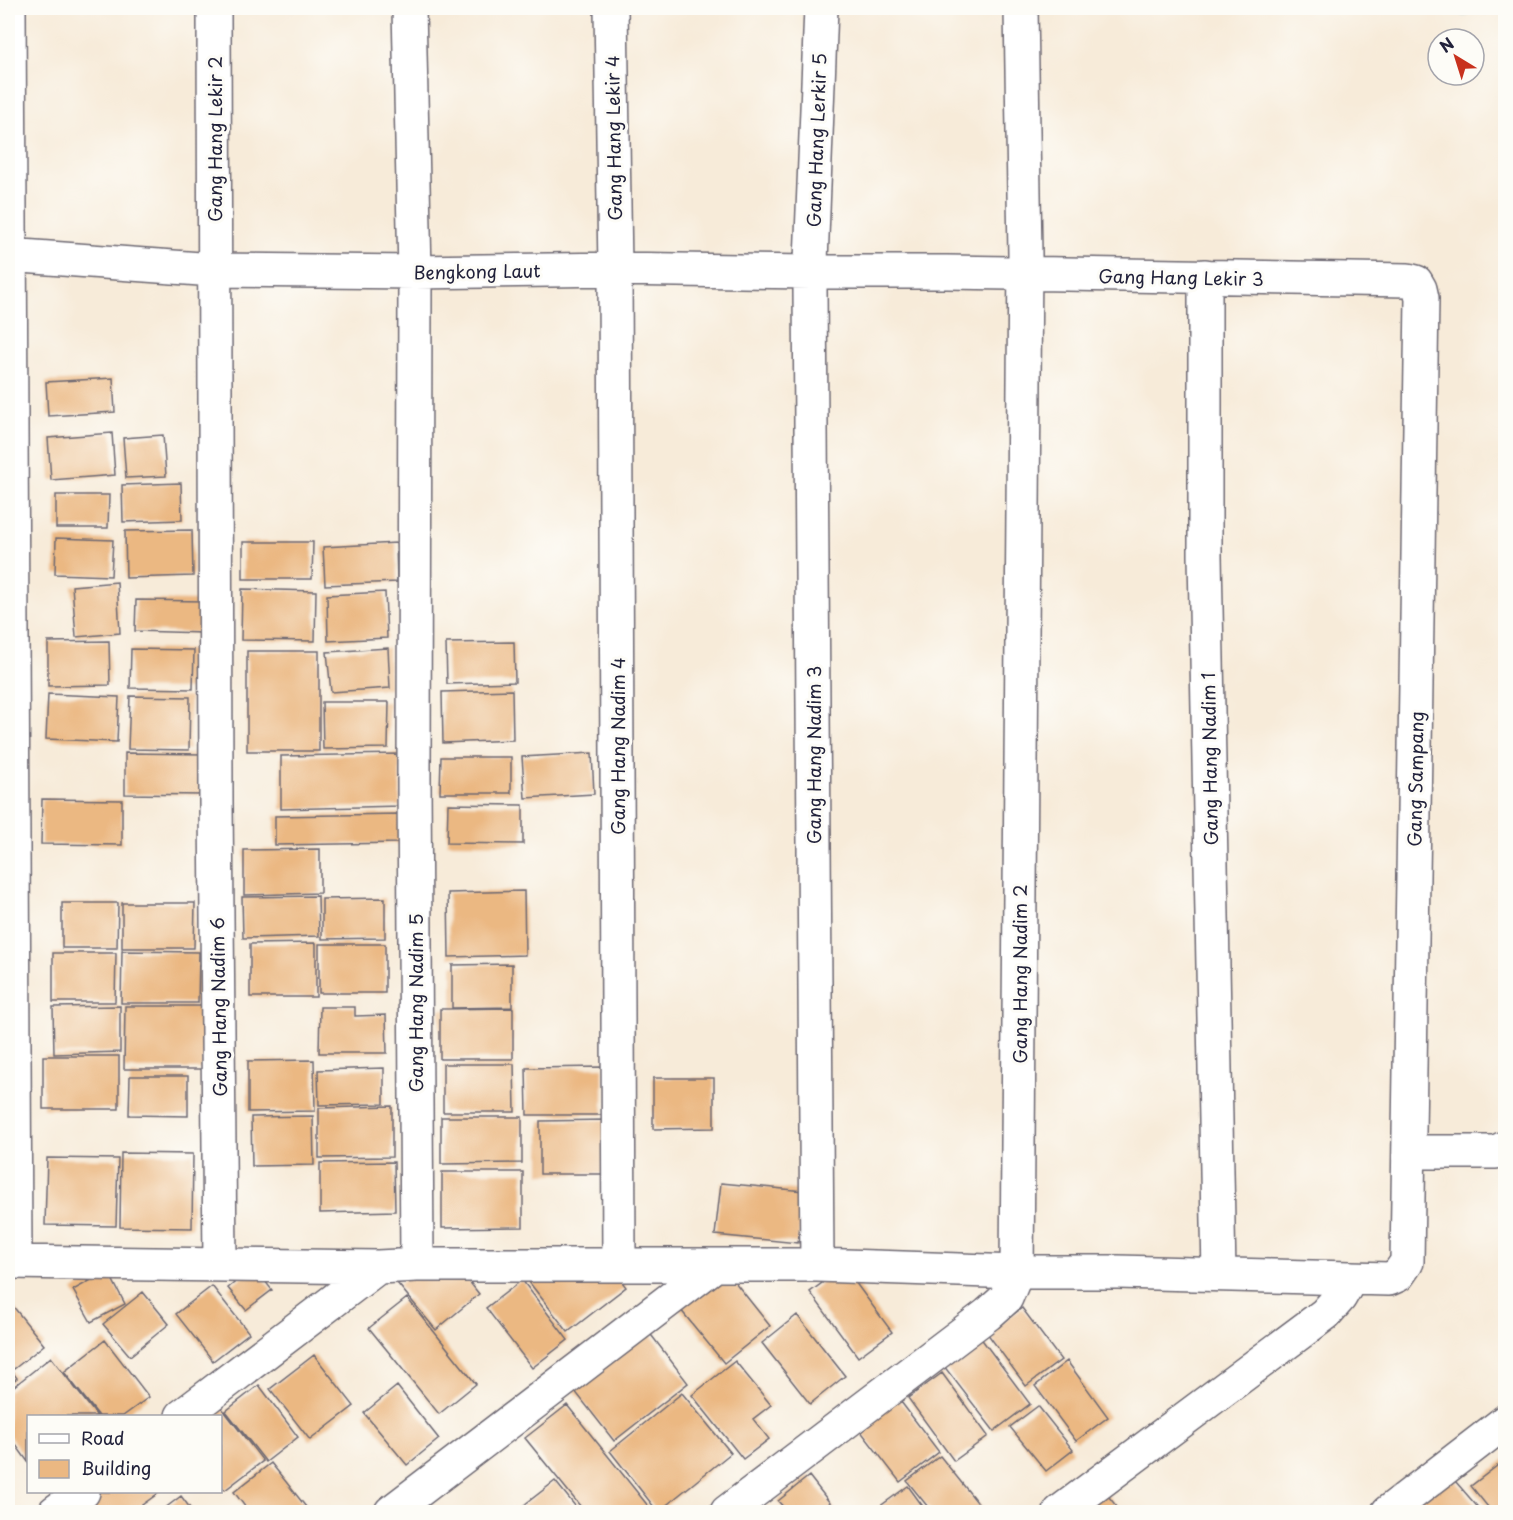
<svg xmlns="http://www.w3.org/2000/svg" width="1513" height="1520" font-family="'Playpen Sans',sans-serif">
	<rect width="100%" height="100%" fill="#fdfcf7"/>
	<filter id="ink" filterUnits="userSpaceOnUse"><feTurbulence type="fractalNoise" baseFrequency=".0167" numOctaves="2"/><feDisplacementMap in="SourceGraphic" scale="12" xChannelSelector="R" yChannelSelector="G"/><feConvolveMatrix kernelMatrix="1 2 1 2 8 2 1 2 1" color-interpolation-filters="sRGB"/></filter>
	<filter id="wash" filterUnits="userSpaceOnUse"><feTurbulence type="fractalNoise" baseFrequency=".008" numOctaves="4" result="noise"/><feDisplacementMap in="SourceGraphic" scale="24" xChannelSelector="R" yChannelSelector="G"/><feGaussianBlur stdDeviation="1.35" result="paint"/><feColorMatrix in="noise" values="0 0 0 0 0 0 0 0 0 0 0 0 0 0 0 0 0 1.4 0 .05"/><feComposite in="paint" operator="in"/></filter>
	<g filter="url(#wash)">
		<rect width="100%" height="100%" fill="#f7ebd9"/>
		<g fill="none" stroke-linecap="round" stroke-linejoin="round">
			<!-- stream -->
			<path stroke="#5ec2db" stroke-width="10" d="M1464 8V11"/>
		</g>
		<g id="blocks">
			<!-- building -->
			<path fill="#ebb882" d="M113 378 115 412 48 416 46 382Z
				M112 433 115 475 51 480 48 438Z
				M163 435 166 476 126 478 123 438Z
				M181 483 182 520 123 522 122 485Z
				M56 495H109L108 528H56Z
				M192 530 193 576 126 578 125 531Z
				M56 538 113 540 111 576 55 574Z
				M243 542H313L312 579H243Z
				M396 543 397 582 325 585 323 547Z
				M117 582 120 633 76 637 72 586Z
				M242 589 316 591 315 641 241 640Z
				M385 592 387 638 328 641 327 595Z
				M136 600 204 601 203 633 135 631Z
				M109 641 110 685 48 686V642Z
				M514 642 515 682 447 684 446 643Z
				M388 648 390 688 331 692 327 652Z
				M131 649 194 650 193 689 130 688Z
				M247 651H319V751H247Z
				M512 690 513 740 443 743 442 692Z
				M48 694 119 697 117 742 46 739Z
				M130 696 190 697 189 750 128 749Z
				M322 702H389L388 748 323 749Z
				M125 753 204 754 203 795 125 794Z
				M592 753 594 794 525 798 522 757Z
				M400 754V806L281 809V756Z
				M441 757H511V793H440Z
				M42 799 122 800V845L41 844Z
				M448 804 523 805V844L447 843Z
				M400 814V843L275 845V816Z
				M320 849V893L244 895V850Z
				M524 891 525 955 449 957 448 893Z
				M318 896 319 936 243 938 242 897Z
				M385 898V938L322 939V899Z
				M62 903H118L117 948H62Z
				M122 903H195L194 948H122Z
				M316 943V997H250V944Z
				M319 944H385V993H319Z
				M122 951 199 952 198 1003H121Z
				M53 953H116L115 1002H53Z
				M512 964V1007L452 1008V965Z
				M120 1006V1052L54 1054 53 1007Z
				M125 1006H204L203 1069H124Z
				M320 1007H355V1016L386 1015 387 1053H319Z
				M513 1008V1059H440V1009Z
				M43 1056H119V1109H43Z
				M314 1060 315 1111 248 1112V1061Z
				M443 1064H514L515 1112H443Z
				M603 1067V1115H527L526 1068Z
				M384 1068V1104L319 1105 318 1070Z
				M130 1076H188V1116L129 1115Z
				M653 1078H714V1128L653 1129Z
				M392 1106V1157L319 1158V1108Z
				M313 1116 314 1165 252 1166 251 1117Z
				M441 1117H522V1163L441 1164Z
				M607 1120 608 1174H540V1121Z
				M121 1153 193 1154 192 1228 120 1227Z
				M47 1158 118 1159 116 1226 45 1225Z
				M394 1162 395 1211 320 1213V1163Z
				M442 1172H523V1227L442 1228Z
				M721 1183 804 1191 798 1243 715 1235Z
				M609 1265 626 1287 568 1332 522 1273Z
				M457 1266 479 1294 436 1330 398 1284 419 1268Z
				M254 1267 272 1290 246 1310 228 1288Z
				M723 1267 770 1326 724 1363 676 1304Z
				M844 1267 892 1332 858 1357 810 1292Z
				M108 1271 125 1304 91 1322 73 1290Z
				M522 1280 568 1340 532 1368 486 1308Z
				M212 1286 249 1333 213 1361 176 1314Z
				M143 1292 169 1324 130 1356 103 1324Z
				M407 1298 476 1384 439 1414 369 1328Z
				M8 1300 44 1345 14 1369 8 1361Z
				M1022 1308 1061 1360 1026 1386 987 1333Z
				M797 1315 845 1376 810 1404 762 1343Z
				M642 1323 688 1383 614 1441 567 1381Z
				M977 1333 1030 1404 994 1431 940 1361Z
				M105 1340 149 1397 123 1416H99L64 1372Z
				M314 1355 354 1406 310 1440 270 1389Z
				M51 1357 97 1416H28V1462L8 1434V1391Z
				M735 1361 771 1405 753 1419 769 1439 743 1459 692 1395Z
				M1067 1361 1108 1417 1076 1441 1035 1386Z
				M8 1366 17 1378 8 1385Z
				M942 1373 988 1436 954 1461 908 1398Z
				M259 1385 298 1437 266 1462 226 1411Z
				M397 1386 439 1439 407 1465 364 1413Z
				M682 1393 731 1453 658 1512 610 1451Z
				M895 1394 939 1452 900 1482 856 1425Z
				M218 1403 263 1461 225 1490 220 1485V1416H200Z
				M567 1405 653 1512H585L525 1438Z
				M1038 1406 1073 1450 1046 1471 1010 1427Z
				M940 1456 985 1512H932L907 1481Z
				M1506 1459V1512H1492L1471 1486Z
				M271 1463 310 1512H249L234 1492Z
				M1449 1474 1482 1512H1403Z
				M809 1476 837 1512H788L778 1501Z
				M555 1481 580 1512H515Z
				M908 1486 927 1512H872Z
				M87 1492H160L132 1512H73Z
				M1105 1492 1121 1512H1079Z
				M181 1496 193 1512H160Z"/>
		</g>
	</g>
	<g filter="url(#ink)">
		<use href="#blocks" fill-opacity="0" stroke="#6d6872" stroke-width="1.5"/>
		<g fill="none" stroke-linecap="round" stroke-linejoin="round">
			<!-- minor casing -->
			<g stroke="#6d6872" stroke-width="36">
				<path id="minor" d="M9 8 15 1261
					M214 8 216 801 220 1264
					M409 8 415 272 414 779 417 1265
					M611 8 615 269 619 1264
					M8 255 214 270 415 272 615 269 811 272H947L1408 280 1416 282 1420 289 1422 298 1407 1262 1398 1275 1389 1279 1118 1272H1017L817 1265H417L378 1267 8 1262
					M1205 276V556L1219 1274
					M1409 1152H1496L1506 1147
					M817 1265 810 287 821 8
					M182 1416 378 1267
					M55 1512 83 1492
					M391 1512 715 1265
					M727 1512 988 1314 1006 1298 1017 1272 1025 255 1021 8
					M1060 1512 1325 1314 1340 1297 1351 1278
					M1388 1512 1506 1421"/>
			</g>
			<!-- minor -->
			<use href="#minor" stroke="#fff" stroke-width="33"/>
		</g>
	</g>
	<g text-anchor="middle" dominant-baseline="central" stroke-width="6" stroke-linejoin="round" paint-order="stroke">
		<!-- street labels -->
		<g font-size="18" fill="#22223b" stroke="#fdfcf7">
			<text transform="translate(613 138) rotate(-91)">Gang Hang Lekir 4</text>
			<text transform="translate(214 139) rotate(-90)">Gang Hang Lekir 2</text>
			<text transform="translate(816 140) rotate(-88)">Gang Hang Lerkir 5</text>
			<text transform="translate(477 271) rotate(-1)">Bengkong Laut</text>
			<text transform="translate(1181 277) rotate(1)">Gang Hang Lekir 3</text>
			<text transform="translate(617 746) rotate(-90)">Gang Hang Nadim 4</text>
			<text transform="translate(813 755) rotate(-90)">Gang Hang Nadim 3</text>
			<text transform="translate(1209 759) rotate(-91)">Gang Hang Nadim 1</text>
			<text transform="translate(1415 779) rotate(-89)">Gang Sampang</text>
			<text transform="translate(1019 974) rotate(-90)">Gang Hang Nadim 2</text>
			<text transform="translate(415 1003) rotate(-90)">Gang Hang Nadim 5</text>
			<text transform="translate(218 1007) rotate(-91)">Gang Hang Nadim 6</text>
		</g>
	</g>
	<!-- margin -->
	<rect width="1513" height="1520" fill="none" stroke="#fdfcf7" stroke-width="30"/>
	<!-- legend -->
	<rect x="27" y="1415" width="195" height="78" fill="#fdfcf7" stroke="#a5a5ac" stroke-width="1.5"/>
	<rect x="39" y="1434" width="30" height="9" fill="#ffffff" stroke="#a5a5ac" stroke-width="1.5"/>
	<text x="81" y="1445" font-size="18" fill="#22223b">Road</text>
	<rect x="39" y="1460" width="30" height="18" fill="#ebb882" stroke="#a5a5ac" stroke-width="1.5"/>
	<text x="81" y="1475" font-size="18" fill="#22223b">Building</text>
	<!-- north arrow -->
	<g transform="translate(1456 57) rotate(322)"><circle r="28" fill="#fdfcf7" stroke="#a5a5ac" stroke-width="1.5"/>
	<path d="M0-4.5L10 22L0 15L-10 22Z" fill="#c8321e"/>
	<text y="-9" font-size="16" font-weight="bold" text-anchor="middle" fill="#22223b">N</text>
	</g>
</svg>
